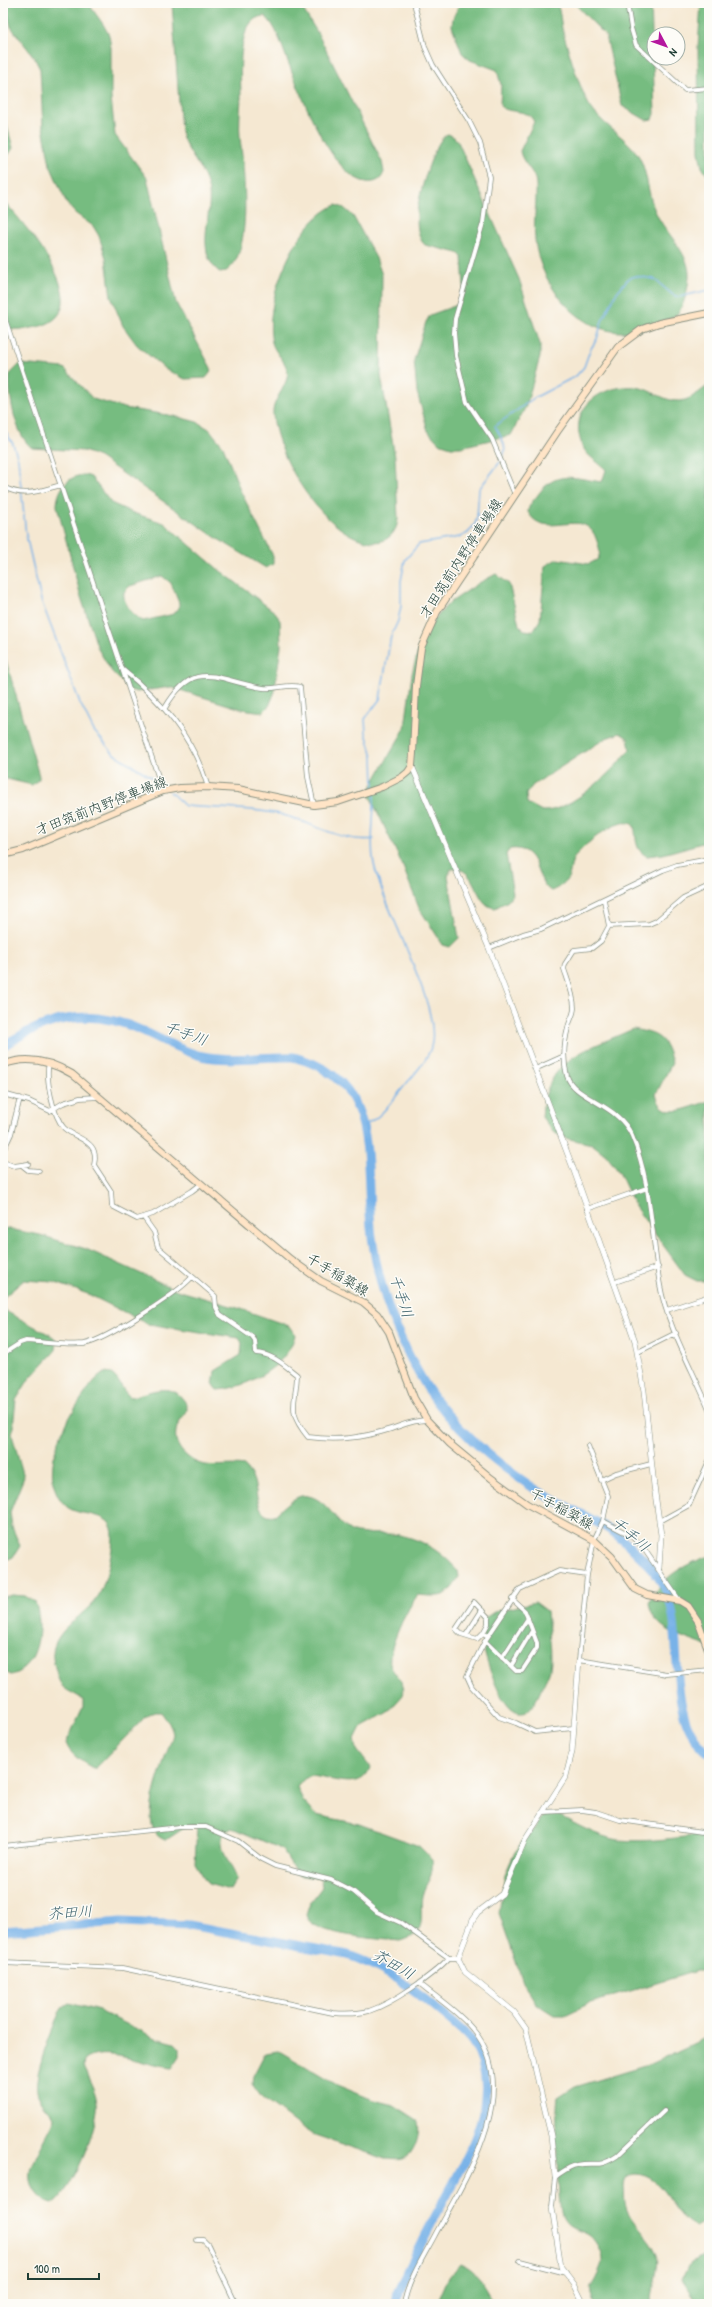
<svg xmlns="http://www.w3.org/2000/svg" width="712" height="2307" font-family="'Patrick Hand','Klee One',sans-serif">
	<rect width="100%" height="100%" fill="#fdfcf7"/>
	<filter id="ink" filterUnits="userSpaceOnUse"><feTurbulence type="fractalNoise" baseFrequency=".025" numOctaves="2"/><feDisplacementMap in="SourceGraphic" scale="8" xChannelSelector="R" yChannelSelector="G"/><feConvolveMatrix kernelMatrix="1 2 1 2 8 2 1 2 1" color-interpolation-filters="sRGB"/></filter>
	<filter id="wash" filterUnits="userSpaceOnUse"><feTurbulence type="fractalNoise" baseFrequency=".012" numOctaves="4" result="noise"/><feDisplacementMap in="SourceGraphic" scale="16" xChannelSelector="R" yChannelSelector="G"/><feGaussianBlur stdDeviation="0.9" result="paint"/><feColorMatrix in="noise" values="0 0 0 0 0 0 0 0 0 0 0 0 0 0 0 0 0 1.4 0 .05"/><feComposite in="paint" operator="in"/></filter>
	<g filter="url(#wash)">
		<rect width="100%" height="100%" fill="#f5e8d2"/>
		<!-- forest -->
		<path fill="#76bc80" stroke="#4a7c5a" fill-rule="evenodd" d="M5 3H88L103 24 109 35 111 48V98L115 135 147 178 176 303 211 368 210 373 206 378 185 379 165 369 137 345 123 326 111 297 106 258 99 236 93 226 75 213 67 204 50 165 43 127 40 69 34 57 11 27Z
			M172 3H299L317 32 382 162 384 172C381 182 372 184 362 181 328 169 300 92 287 59 281 44 277 27 265 16 235 16 241 78 241 98 240 111 239 125 240 138 243 163 256 265 221 273 194 255 212 218 209 192 207 171 186 153 181 132Z
			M460 3 557 4C561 13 560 22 563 32 569 52 579 87 589 105 601 124 622 134 636 152 648 167 647 196 656 213 665 233 689 252 689 275 689 285 684 307 677 314 672 319 663 321 656 323 647 327 636 332 626 332 578 334 539 283 535 239 533 221 537 203 536 185 536 171 522 164 520 151L534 122C528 107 510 115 500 106L501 85 497 70 470 60 462 53 452 26 453 18Z
			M574 3H651L655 114 653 119 646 120 622 106 606 36Z
			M701 3H709V178L702 167 699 152 698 47Z
			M3 112 13 148 3 163Z
			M448 134 454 137 458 142 519 279 540 344V357L526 406 511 435 461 447H451L439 443 428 431 417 392 414 360 426 322 430 315 457 305 461 301 464 287 462 257 458 253 425 245C417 238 417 224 417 213 418 198 434 138 448 134Z
			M3 200C39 241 118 335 3 329Z
			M336 205 344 208 353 216 376 258 382 275 381 376 395 457 398 519C397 532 388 542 375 542 326 540 276 458 273 414 272 398 291 384 287 369 283 357 272 351 271 337 266 296 296 221 336 205Z
			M20 364 64 368 93 399 124 408 174 416 197 422 209 429 223 446 241 492 273 556V564L266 568 218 539 99 457 84 451 32 448C15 435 8 395 10 374Z
			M709 385V841L663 854 647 856C634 850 637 838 634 826 622 812 582 846 574 858 570 864 571 873 568 878 564 884 557 889 551 891 534 882 541 845 510 849L506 854 513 894 508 901 495 908C474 906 477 864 451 869L448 876 459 938 450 947 443 945 419 908 402 864 369 794 372 785 405 728 412 674 420 644 435 619 448 604 479 583 496 574 509 584 519 625 524 630 533 631 540 620 545 566 557 559 589 564 598 559C601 552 599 547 597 541 586 503 545 543 528 512 528 506 533 501 537 496 556 469 573 478 602 482L606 470C599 462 589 458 584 449 565 411 599 384 636 387 651 389 665 402 680 401 691 400 700 391 709 385ZM620 733 628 738 630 749C615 770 569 813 542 811L527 803 526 794 533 785 606 738Z
			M85 475 91 477 111 503 133 513 164 523 218 569 276 613 280 621 281 646 274 694 269 706 263 712 242 709 170 687 137 692 130 690 112 672 98 649 81 597 57 506C57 490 68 475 85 475ZM162 576 171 583 179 603V608L174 614 143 621C134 616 122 603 124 592L130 586Z
			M3 650 39 776V779L32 785 3 778Z
			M633 1029C658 1034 665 1036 672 1063L656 1094C662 1123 689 1107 709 1101V1281H697L685 1275 636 1208 619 1172 606 1155 592 1144 565 1138 553 1132 542 1117C546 1057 585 1051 633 1029Z
			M3 1228 40 1235 86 1249 177 1290 241 1309 289 1326 295 1335C288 1366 247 1388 217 1390L213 1385 215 1371 241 1355 242 1343 239 1338 148 1324 88 1294 53 1282 24 1280 4 1297 3 1308 9 1313 52 1336 57 1340 56 1350 29 1379 16 1400 12 1435 24 1477 10 1512 12 1527 20 1546 13 1557 3 1562Z
			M107 1372C120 1376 121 1392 131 1397 147 1393 170 1382 182 1398 185 1401 187 1405 187 1409 187 1413 183 1416 181 1419 170 1436 177 1450 192 1460 207 1470 227 1463 244 1466 247 1469 251 1474 253 1479 258 1490 255 1519 275 1515 283 1508 296 1493 308 1496 327 1499 336 1524 353 1532 362 1535 377 1533 387 1534 414 1534 441 1550 458 1571L459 1577C447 1599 441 1597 418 1595 408 1606 387 1650 390 1664 393 1675 407 1682 403 1695L388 1712 361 1727 355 1739 357 1750 370 1767C363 1793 330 1777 310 1776L304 1779 297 1787 303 1801 316 1815 359 1824 419 1846 432 1859C434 1880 425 1881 422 1897 419 1920 429 1932 400 1941 382 1939 310 1936 306 1915L310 1903 322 1887 321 1879 298 1875 283 1851 277 1847 232 1828 223 1833C218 1848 231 1865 237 1878L230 1890 208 1884 195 1863 197 1825 190 1824 166 1840C131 1831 168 1755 173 1734L171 1726 161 1712H154L145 1717 96 1768H93C82 1762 70 1755 66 1743L83 1707V1700C77 1694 68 1692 63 1687 58 1681 57 1674 55 1667 43 1633 84 1619 99 1595 106 1582 113 1551 113 1536 113 1508 80 1519 66 1506 35 1476 64 1423 84 1395 90 1387 96 1376 107 1372Z
			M706 1557H709V1647C687 1638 652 1631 649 1603 662 1577 680 1567 706 1557Z
			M12 1595 25 1596 35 1602C44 1625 39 1668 11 1675L3 1671V1597Z
			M535 1602 547 1611C548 1628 553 1653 550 1669 548 1677 543 1684 540 1692 517 1746 493 1682 486 1658 482 1645 482 1631 485 1618L494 1612Z
			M556 1814C576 1824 597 1837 619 1840 649 1843 680 1837 709 1834V1978L703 1971H696L588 2004 565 2015H555L536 2003 523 1982 499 1913 505 1874 515 1852 544 1816Z
			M69 2003 99 2011 156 2038 175 2043 180 2048V2056L172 2068C146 2066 103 2044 84 2061L83 2067C88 2078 95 2089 97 2102 100 2125 72 2192 53 2204 37 2201 27 2183 32 2167 37 2153 46 2138 53 2124L54 2117C50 2110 43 2105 39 2097 29 2081 53 2031 59 2013L63 2007Z
			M709 2034V2218L695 2226C670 2215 666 2175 635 2174 626 2174 624 2180 624 2188 625 2193 624 2199 625 2204 629 2223 651 2236 657 2255 660 2264 653 2288 652 2298L654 2304H595L590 2288C594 2281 598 2274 601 2266 605 2257 597 2242 590 2236 581 2229 569 2231 563 2219 557 2209 555 2112 558 2098L575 2087 648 2065 703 2039Z
			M279 2051 337 2085 371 2099 394 2105 416 2119C423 2127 415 2153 405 2158 400 2161 392 2159 386 2159L315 2135 303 2129 262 2098 252 2084 253 2076 265 2053Z
			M704 2256 709 2257V2304H699L682 2279 690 2262Z
			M461 2264C478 2271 486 2289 494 2304H436L445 2283Z"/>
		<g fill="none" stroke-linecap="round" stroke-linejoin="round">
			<!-- stream -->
			<path stroke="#78b2e8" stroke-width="1.5" d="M3 428 13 444 18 459 26 535 41 600 80 703 94 731 114 754 158 781
				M502 459C509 447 501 438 495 426L534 398 576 376 584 367 590 350 597 339 602 321 617 292 628 279 635 276 654 279 673 295 679 297 709 290
				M374 788 373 756 366 733 365 719 380 699 391 636 398 621 401 606V581L405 560 419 544 460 537 468 533 475 524 477 517 479 489 500 462
				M170 792 185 806C215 809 244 807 274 813 305 818 341 844 374 839
				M363 1125C380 1120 391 1102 402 1089 412 1076 427 1062 431 1047 443 1008 383 909 374 864 369 841 375 815 374 791"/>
			<!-- river -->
			<path stroke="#78b2e8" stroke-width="9" d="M3 1046C50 1016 91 1007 143 1031 163 1040 181 1051 202 1056 229 1062 264 1056 293 1057 385 1079 363 1166 372 1237 378 1285 396 1333 419 1374 444 1420 489 1458 532 1487 558 1504 587 1515 613 1532 631 1546 659 1572 667 1593 686 1640 663 1719 709 1753
				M3 1931 121 1922 189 1925 348 1955C383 1967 412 1987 440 2012 451 2021 465 2031 473 2043 506 2094 467 2159 442 2204 426 2232 413 2262 398 2291L396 2304"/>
		</g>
	</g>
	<g filter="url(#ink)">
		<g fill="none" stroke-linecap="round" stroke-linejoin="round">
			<!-- minor casing -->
			<g stroke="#8a9283" stroke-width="5.5">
				<path id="minor" d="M414 3 425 47 433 65 469 121 480 143 489 177 483 223 455 319 454 333 456 356 467 402 492 439 515 495
					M627 3 631 28 636 45 685 90 709 88
					M3 313 163 791
					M3 487C25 498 38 491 61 485
					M122 669C162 701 193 737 208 787
					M165 708C195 657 215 680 263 688 275 690 289 683 300 687L308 777 314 805
					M604 900 609 926 601 941 592 948 574 950 565 964 564 969C568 981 574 995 574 1008 574 1015 569 1021 568 1028 564 1043 563 1061 567 1076 574 1099 619 1104 632 1136 652 1183 651 1235 660 1285 667 1326 693 1370 709 1409
					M609 926 649 924 656 921 683 898 709 886
					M489 948 523 934 541 929 663 870 677 865 709 859
					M49 1063C45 1078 53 1116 64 1128 77 1140 100 1140 94 1165L111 1191 112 1206 137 1219 153 1214 192 1191 201 1184
					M535 1069 564 1056
					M3 1094 29 1101 50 1111 63 1103 80 1098 98 1097
					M3 1151 11 1134 20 1098
					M3 1162 14 1166 28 1164
					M23 1166 28 1170 39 1171
					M587 1209 647 1188
					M144 1218 154 1232 158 1247 215 1296 216 1307 220 1315 252 1337 255 1341 256 1353C273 1354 284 1365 297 1375 296 1405 286 1410 308 1437 338 1441 362 1438 391 1429 403 1425 413 1420 427 1420
					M615 1282 658 1267
					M667 1310 709 1296
					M638 1352 676 1333
					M3 1354 20 1343 26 1341C45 1342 65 1346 84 1344 105 1341 178 1293 192 1277
					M588 1446 608 1496 603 1521 594 1540 587 1575 579 1660 667 1674 709 1670
					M601 1480 616 1473 651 1464
					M603 1521 630 1535 642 1546 680 1601
					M660 1521 689 1505 709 1461
					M483 1633 477 1639 461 1634 456 1629 474 1602 488 1617V1624L483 1633 488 1636
					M466 1635 482 1610
					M485 1641 516 1671H522L537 1648V1643L525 1611 512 1599
					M502 1658 528 1618
					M511 1666 532 1631
					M573 1728 535 1732 516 1723 499 1717 472 1687 467 1676 485 1641 520 1589 559 1571 587 1575
					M544 1812 582 1810 596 1812 620 1820 709 1833
					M3 1846 179 1827H206L238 1841 261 1859 275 1866 331 1880 354 1892 377 1912 401 1923 449 1958H458
					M3 1963 122 1968 333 2013C345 2014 357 2014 369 2011 393 2003 432 1976 449 1958
					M552 2207 555 2177C561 2173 569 2166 577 2165 597 2161 597 2169 617 2156L664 2111
					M197 2240H203L208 2245 236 2304
					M520 2261 566 2273
					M404 2304C408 2280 424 2256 435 2235 464 2181 520 2097 478 2036 463 2015 438 1999 419 1983"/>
			</g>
			<!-- tertiary casing -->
			<g stroke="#8a9283" stroke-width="6">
				<path id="tertiary" d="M412 766 489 948 573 1168 635 1341 644 1391 654 1486 661 1535 659 1568
					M555 2177 551 2136 526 2029 514 2012 465 1972 458 1958 473 1919 478 1912 502 1894 525 1840 566 1776 572 1752 579 1660
					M552 2207 561 2267 574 2284 584 2304"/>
			</g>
			<!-- secondary casing -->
			<g stroke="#8a9283" stroke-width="8">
				<path id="secondary" d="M3 855 23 850 163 791 180 788 208 787 238 789 314 805 338 802 382 787 402 777 408 772 412 766 413 753 416 686 421 648 437 612 557 432 618 347 642 329 659 323 709 313
					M3 1065C27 1055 50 1061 72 1074L290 1259 321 1281 363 1302 377 1314 389 1332 414 1398 427 1420 450 1444 491 1478 527 1504 594 1540 612 1557 635 1589 647 1595 680 1601 688 1606 698 1621 709 1652"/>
			</g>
			<!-- minor -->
			<use href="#minor" stroke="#fff" stroke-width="4"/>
			<!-- tertiary -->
			<use href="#tertiary" stroke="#fff" stroke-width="5"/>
			<!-- secondary -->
			<use href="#secondary" stroke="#ffe4c6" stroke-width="6"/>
		</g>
	</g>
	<g text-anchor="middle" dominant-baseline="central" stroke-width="3" stroke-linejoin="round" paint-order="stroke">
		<!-- street labels -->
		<g font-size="14" fill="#1f3d34" stroke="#fdfcf7">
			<text transform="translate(460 558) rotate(-57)">才田筑前内野停車場線</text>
			<text transform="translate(101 805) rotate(-21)">才田筑前内野停車場線</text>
			<text transform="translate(338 1274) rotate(31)">千手稲築線</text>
			<text transform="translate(562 1508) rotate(29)">千手稲築線</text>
		</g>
		<!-- water labels -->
		<g font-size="15" font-style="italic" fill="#3a606a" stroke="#fdfcf7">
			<text transform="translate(186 1033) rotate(19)">千手川</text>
			<text transform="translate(402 1296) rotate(72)">千手川</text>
			<text transform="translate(631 1534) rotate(41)">千手川</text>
			<text transform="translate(70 1912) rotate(-4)">芥田川</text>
			<text transform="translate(394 1964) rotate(30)">芥田川</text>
		</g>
	</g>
	<!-- margin -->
	<rect width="712" height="2307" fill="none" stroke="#fdfcf7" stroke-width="16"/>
	<!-- north arrow -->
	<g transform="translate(666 46) rotate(131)"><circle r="19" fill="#fdfcf7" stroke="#a4b0a9"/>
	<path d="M0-3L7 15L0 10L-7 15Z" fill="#b5179e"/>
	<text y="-6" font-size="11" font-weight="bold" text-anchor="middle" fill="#1f3d34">N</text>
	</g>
	<!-- scale -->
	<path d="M28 2273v6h71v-6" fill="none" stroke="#1f3d34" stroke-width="2"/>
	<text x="34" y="2273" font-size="12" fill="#1f3d34" stroke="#fdfcf7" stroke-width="3" paint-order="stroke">100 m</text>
</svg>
